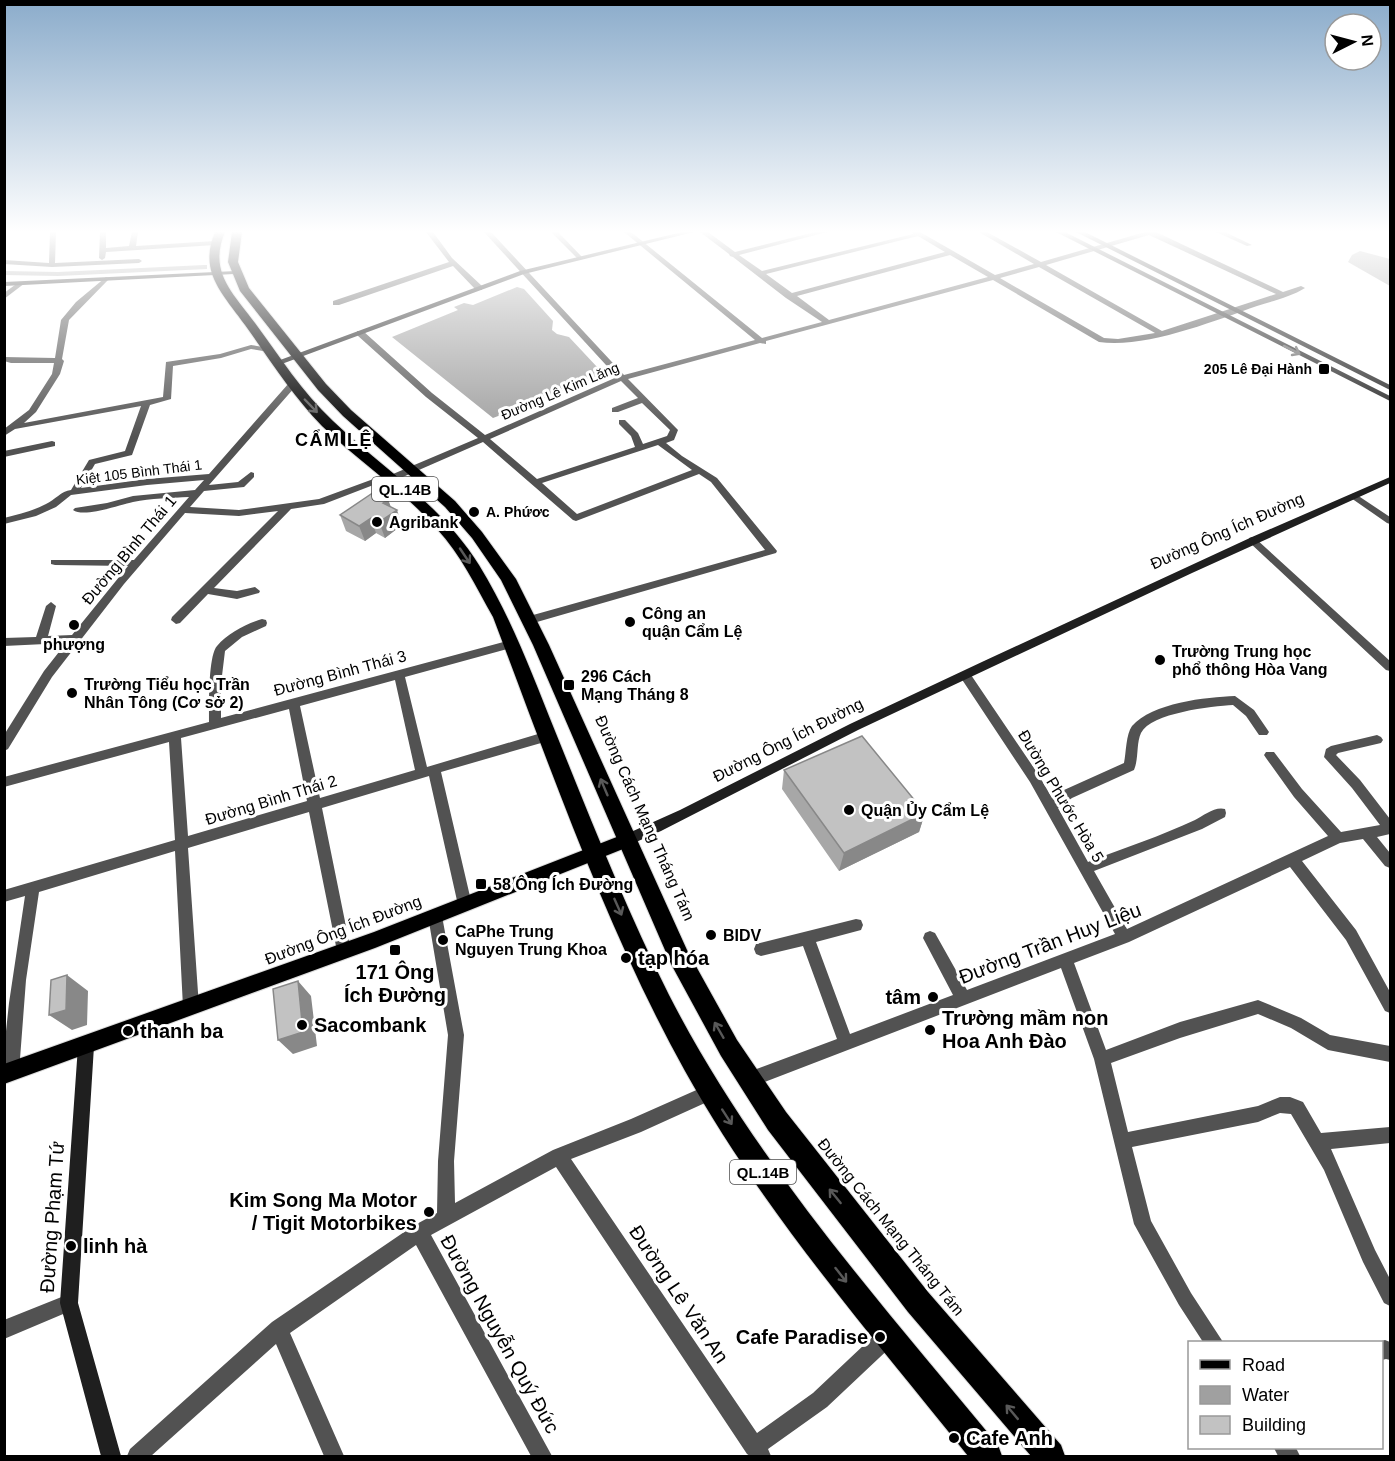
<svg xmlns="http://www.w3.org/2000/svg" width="1395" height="1461" font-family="Arial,sans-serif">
	<rect width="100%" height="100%" fill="#fff"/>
	<!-- water -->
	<path fill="#a0a0a0" d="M1360 251 1390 259V286L1348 262 1352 255Z
		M517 287 524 289 553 321 552 330 557 334 569 337 598 368 596 378 493 418 392 337 458 310 454 307 464 303 473 305Z"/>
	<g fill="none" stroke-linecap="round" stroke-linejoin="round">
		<!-- canal -->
		<path fill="#a0a0a0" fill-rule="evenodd" d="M204 265H207V269L58 276 4 275V271L58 272Z"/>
		<!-- primary casing -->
		<g stroke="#dbdbdb" stroke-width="2">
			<path id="primary" d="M627 833 633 835 635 840 633 845 375 948 4 1084V1064L374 932Z"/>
		</g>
		<!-- highway casing -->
		<g stroke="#dbdbdb" stroke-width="2">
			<path id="highway" d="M215 232H225C208 272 233 293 255 323 280 357 302 392 333 421 383 469 441 504 479 565 511 617 532 674 555 731 591 820 626 909 669 995 754 1161 880 1302 998 1445L1002 1456H968C869 1332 763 1211 685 1071 607 931 550 767 493 617 476 587 461 555 437 529 403 490 359 462 322 426 292 395 270 360 245 325 223 294 198 272 215 232Z
				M232 232H242L238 262 249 288 326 384 351 410 455 501 482 532 516 579 549 645 687 950 737 1040 786 1112 928 1292 1061 1445 1065 1456H1031L908 1312 768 1130 721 1056 671 964 533 645 501 580 472 538 445 507 343 416 318 390 240 291 228 262Z"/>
		</g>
		<!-- street -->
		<path fill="#525252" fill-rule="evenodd" d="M50 232H56L55 263 139 259 142 261 139 263 52 267 4 264V260L49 263Z
			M100 232H106V248L129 246 132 232H138L136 246 215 241 218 243 215 245 106 252 105 258 102 260 99 258Z
			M426 232H433L452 258 482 286V290H476L453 266 339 305H333V301L449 262Z
			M484 232H491L624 375 755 340 624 232H631L762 338 822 322 786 298 733 257 730 256 729 254 700 232H708L735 252 815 232H827L739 255 762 271 913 234 912 232H920L995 275 1034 264 979 232H987L1041 262 1145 232H1156L1283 292 1301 286 1305 288C1291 297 1272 301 1257 306 1214 321 1144 349 1099 342L993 280 766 341V344L760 343 628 379 678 430 674 440 666 443 682 456 717 478 777 551 776 553 530 624 526 623 525 620 526 617 765 550 711 482 699 474 576 521 573 520 483 442 396 480 389 479 324 504 291 509 214 588 237 591 255 587 260 591 259 593 237 599 208 594 180 623 176 624 171 620 172 617 278 511 239 516 185 513 124 584 52 677 8 749 4 751V735L44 671 66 643 4 646V638L36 637 46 606 51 602 56 606 48 636 72 635 128 566 55 565 51 564V560H134L189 497C171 498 151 498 133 502 119 505 84 518 73 510L75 508 107 503 133 496 195 490 204 480 147 485 71 495 56 507 36 516 4 524V518C19 514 33 511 46 504 55 500 61 491 71 490L89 460 125 451 141 406 15 429 4 436V429L29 410 52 374 54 363H11L4 361V357L55 358 61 320 76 302 106 277 108 278V280L69 320 62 359 64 361 60 374 36 412 24 423 163 397 166 362 220 354 251 345 269 348V352L251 349 221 358 173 366 171 399 150 405 132 455 95 464 81 488 147 479 209 474 289 383H292L296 385 295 387 209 485 238 482 251 472 254 473V477L244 487 204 491 190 507 239 510 319 499 387 474H393L478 438 426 397 357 335V331H363L432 393 485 435 617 377ZM1149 235 1276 294 1162 331 1046 265ZM918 236 945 252 792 293 766 274ZM950 255 988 277 829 320 797 296ZM1039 267 1155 333 1118 339 1104 338 1000 278ZM621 381 638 398 612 408V412H618L642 403 670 430 667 436 643 444 638 433 625 420H619V424L631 436 635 447 537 479 490 439ZM658 445 692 470 577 514 542 483Z
			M551 232H558L582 257V259H578Z
			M1216 232H1225L1252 245 1247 246Z
			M19 282 25 283 4 299V293Z
			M52 441 55 442V446L4 457V451Z
			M1354 493 1390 517V524L1387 523 1351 498 1349 496Z
			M1252 537 1255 538 1390 661V671L1386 670 1249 542V538Z
			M262 619 266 620 267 623 266 626 242 637 225 651 221 684V718L511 640 515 641 517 644 515 647 405 677 427 767 548 731 552 733 554 736 552 739 548 741 441 772 472 905 470 909 465 911 460 909 458 905 429 776 322 808 351 951 349 956 344 958 339 956 337 951 309 812 188 848 199 1007 196 1012 191 1014 186 1012 183 1007 175 851 39 892 26 980 19 1072 17 1078 11 1080 5 1078 4 1050 9 1003 25 896 4 902V890L175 840 169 742 4 787V777L209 722C209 707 208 656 217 646 228 633 246 624 262 619ZM395 680 415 770 320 798 300 706ZM289 709 307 801 188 836 181 738Z
			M965 671 969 672 1038 774 1052 798 1064 790 1124 763C1126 753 1126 734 1132 726 1152 703 1206 697 1235 696L1254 710 1267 729 1269 732 1267 735H1259L1246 716 1233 705C1212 706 1151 713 1141 733 1136 744 1139 758 1134 770L1072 798 1058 808 1088 862C1124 848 1161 836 1195 820 1203 816 1215 806 1225 809L1226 813 1225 817 1202 829 1094 871 1127 929 1328 836 1294 797 1266 758 1264 755 1266 752H1274L1302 789 1341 832 1380 825 1352 788 1324 757 1326 749 1331 746 1377 735 1381 737 1383 740 1381 743 1338 753 1336 755 1360 780 1390 819V834L1377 837 1390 853V868L1385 866 1363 839 1340 843 1302 861 1356 930 1390 992V1013L1385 1011 1346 940 1290 867 1129 942 1074 963 1106 1050 1180 1022 1258 1000 1301 1018 1330 1035 1390 1046V1062L1328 1050 1291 1028 1258 1014 1180 1038 1111 1063 1128 1132 1258 1106 1280 1097H1290L1303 1102 1321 1133 1390 1127V1143L1331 1149 1375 1250 1390 1279V1306L1384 1303 1363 1262 1324 1170 1291 1114 1280 1113 1258 1122 1132 1147 1151 1221 1191 1293 1223 1342H1203L1179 1305 1134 1224 1094 1059 1061 968 749 1088 743 1086 741 1080 743 1074 837 1039 803 946 761 956 756 954 754 949 756 944 856 919 861 920 863 925 861 930 816 942 850 1034 953 995 923 938 925 933 930 931 935 933 967 990 1115 934 1030 782 961 678 959 675Z
			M435 910 440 911 442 916 464 1035 454 1161 455 1203 553 1150 631 1119 710 1084 716 1086 718 1092 716 1098 641 1132 571 1159 757 1433 813 1393 882 1328 889 1326 896 1328 898 1335 896 1342 827 1407 768 1449 771 1456H750L747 1454 556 1167 431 1235 552 1456H531L416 1245 290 1333 344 1456H324L276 1344 151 1456H127L130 1449 272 1322 413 1226 437 1213 438 1161 448 1035 428 916 430 911Z
			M69 1294 75 1297 78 1303 75 1309 4 1339V1320Z
			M1385 1340 1390 1342V1360L1386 1359 1382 1360V1342H1378Z
			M1274 1448H1296L1300 1456H1278Z"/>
		<!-- secondary -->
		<path fill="#1f1f1f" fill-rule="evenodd" d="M682 232H694L524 274 279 365 272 363 520 271Z
			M1056 232H1065L1390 396V401Z
			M1076 232H1085L1390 385V390Z
			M236 271V273L234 274 4 286V282Z
			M1390 477V483L1192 573 858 730 661 831 627 846 622 844 620 840 622 836 680 810 850 724 984 661 1252 537Z
			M86 1038 91 1041 94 1046 78 1303 121 1456H101L60 1303 78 1046 81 1041Z"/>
		<!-- primary -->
		<use href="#primary" fill="#000" fill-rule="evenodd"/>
		<!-- highway -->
		<use href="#highway" fill="#000" fill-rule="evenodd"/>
	</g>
	<!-- wall -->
	<path fill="#a7a7a7" d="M390 507 402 525 385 538 376 533 365 541 346 531 340 515Z
		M784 770 925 813 919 832 839 871 782 789Z"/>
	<!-- shaded-wall -->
	<path fill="#888" d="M388 499 393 513 397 510 402 525 385 538 379 522 383 503Z
		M371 518 376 533 365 541 359 526Z
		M925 813 919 832 839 871 844 853Z
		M67 975 88 991 87 1025 72 1030 49 1015Z
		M298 981 311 996 317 1046 293 1054 278 1040Z"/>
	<!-- building -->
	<path fill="#c2c2c2" stroke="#888" stroke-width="1.5" d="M374 492 388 499 383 503 397 510 379 522 371 518 359 526 340 515Z
		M862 736 925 813 844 853 784 770Z
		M67 975 66 1010 49 1015 51 980Z
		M298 981 303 1032 278 1040 273 989Z"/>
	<!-- one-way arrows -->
	<defs><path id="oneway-shaft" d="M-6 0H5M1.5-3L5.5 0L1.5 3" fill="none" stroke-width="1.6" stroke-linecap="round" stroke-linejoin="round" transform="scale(1.5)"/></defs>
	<use stroke="#626262" href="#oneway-shaft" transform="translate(1292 350) rotate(27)"/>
	<g stroke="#595959">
		<use href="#oneway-shaft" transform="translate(311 406) rotate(46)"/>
		<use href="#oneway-shaft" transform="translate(465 556) rotate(56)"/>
		<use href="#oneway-shaft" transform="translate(604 787) rotate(-113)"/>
		<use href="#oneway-shaft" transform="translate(618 907) rotate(66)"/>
		<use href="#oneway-shaft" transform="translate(719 1030) rotate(-120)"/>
		<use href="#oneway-shaft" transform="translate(727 1117) rotate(57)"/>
		<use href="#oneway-shaft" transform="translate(835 1196) rotate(-129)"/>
		<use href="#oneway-shaft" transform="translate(841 1275) rotate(52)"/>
		<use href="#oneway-shaft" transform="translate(1012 1412) rotate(-130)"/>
	</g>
	<!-- sky -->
	<linearGradient id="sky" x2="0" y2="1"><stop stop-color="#8baccb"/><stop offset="0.53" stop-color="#fff"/><stop offset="1" stop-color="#fff" stop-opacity="0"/></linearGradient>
	<rect width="1395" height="437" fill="url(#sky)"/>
	<!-- markers -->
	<g fill="#000" stroke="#fff" stroke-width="2">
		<rect x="1318" y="363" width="12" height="12" rx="3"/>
		<circle cx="474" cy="512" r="6"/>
		<circle cx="377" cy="522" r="6"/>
		<circle cx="630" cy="622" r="6"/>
		<circle cx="74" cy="625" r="6"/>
		<circle cx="1160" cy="660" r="6"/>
		<rect x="563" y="679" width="12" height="12" rx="3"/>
		<circle cx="72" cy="693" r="6"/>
		<circle cx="849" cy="810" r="6"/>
		<rect x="475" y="878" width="12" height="12" rx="3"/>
		<circle cx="711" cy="935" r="6"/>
		<circle cx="443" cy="940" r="6"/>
		<rect x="389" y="944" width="12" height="12" rx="3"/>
		<circle cx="626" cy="958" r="6"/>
		<circle cx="933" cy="997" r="6"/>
		<circle cx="302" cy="1025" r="6"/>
		<circle cx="930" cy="1030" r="6"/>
		<circle cx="128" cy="1031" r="6"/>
		<circle cx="429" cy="1212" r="6"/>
		<circle cx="71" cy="1246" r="6"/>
		<circle cx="880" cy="1337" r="6"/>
		<circle cx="954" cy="1438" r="6"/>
	</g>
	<g text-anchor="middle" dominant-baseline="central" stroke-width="6" stroke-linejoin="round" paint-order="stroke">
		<!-- far-poi labels -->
		<g font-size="14" font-weight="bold" fill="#000" stroke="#fff" text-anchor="end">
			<text x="1312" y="369">205 Lê Đại Hành</text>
			<text x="486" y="512" text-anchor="start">A. Phứơc</text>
		</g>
		<!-- far-street labels -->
		<g font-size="14" fill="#000" stroke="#fff">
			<text transform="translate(560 391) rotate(-23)">Đường Lê Kim Lăng</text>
			<text transform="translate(139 472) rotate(-7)">Kiệt 105 Bình Thái 1</text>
		</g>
		<!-- shield labels -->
		<g fill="#fff" stroke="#4c4c4c" stroke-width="1.5">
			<rect x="372" y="477" width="66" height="24" rx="4.5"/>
			<rect x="730" y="1160" width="66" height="24" rx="4.5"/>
		</g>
		<g font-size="15" font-weight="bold" fill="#000">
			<text x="405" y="489">QL.14B</text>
			<text x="763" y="1172">QL.14B</text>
		</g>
		<!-- poi labels -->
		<g font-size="16" font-weight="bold" fill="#000" stroke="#fff" text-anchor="start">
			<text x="389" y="522">Agribank</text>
			<text x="642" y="613">Công an<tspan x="642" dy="18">quận Cẩm Lệ</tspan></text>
			<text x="74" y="644" text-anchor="middle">phượng</text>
			<text x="1172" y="651">Trường Trung học<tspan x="1172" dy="18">phổ thông Hòa Vang</tspan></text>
			<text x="581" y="676">296 Cách<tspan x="581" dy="18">Mạng Tháng 8</tspan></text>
			<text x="84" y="684">Trường Tiểu học Trần<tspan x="84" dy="18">Nhân Tông (Cơ sở 2)</tspan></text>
			<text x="861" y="810">Quận Ủy Cẩm Lệ</text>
			<text x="493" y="884">58 Ông Ích Đường</text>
			<text x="455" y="931">CaPhe Trung<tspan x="455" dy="18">Nguyen Trung Khoa</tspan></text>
			<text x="723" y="935">BIDV</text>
		</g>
		<!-- street labels -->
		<g font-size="16" fill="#000" stroke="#fff">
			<text transform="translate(1227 531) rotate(-24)">Đường Ông Ích Đường</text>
			<text transform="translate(129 550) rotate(-50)">Đường Bình Thái 1</text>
			<text transform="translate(340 673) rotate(-15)">Đường Bình Thái 3</text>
			<text transform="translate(788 740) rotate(-27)">Đường Ông Ích Đường</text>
			<text transform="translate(1061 796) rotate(59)">Đường Phước Hòa 5</text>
			<text transform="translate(271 800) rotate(-17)">Đường Bình Thái 2</text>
			<text transform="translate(645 818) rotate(66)">Đường Cách Mạng Tháng Tám</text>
			<text transform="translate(343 930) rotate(-21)">Đường Ông Ích Đường</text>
			<text transform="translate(891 1227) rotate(51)">Đường Cách Mạng Tháng Tám</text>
		</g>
		<!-- far-district labels -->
		<g font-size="18" font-weight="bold" letter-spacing="1.5" fill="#000" stroke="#fff">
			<text x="334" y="440">CẨM LỆ</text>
		</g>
		<!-- near-street labels -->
		<g font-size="20" fill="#000" stroke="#fff">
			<text transform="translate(1050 943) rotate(-21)">Đường Trần Huy Liệu</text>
			<text transform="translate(52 1217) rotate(-86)">Đường Phạm Tứ</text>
			<text transform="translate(679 1294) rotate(56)">Đường Lê Văn An</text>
			<text transform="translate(500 1334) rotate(61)">Đường Nguyễn Quý Đức</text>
		</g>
		<!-- near-poi labels -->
		<g font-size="20" font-weight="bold" fill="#000" stroke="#fff" text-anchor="start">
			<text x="638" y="958">tạp hóa</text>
			<text x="395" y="972" text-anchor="middle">171 Ông<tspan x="395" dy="23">Ích Đường</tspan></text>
			<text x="921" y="997" text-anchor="end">tâm</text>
			<text x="942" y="1018">Trường mầm non<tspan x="942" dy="23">Hoa Anh Đào</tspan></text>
			<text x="314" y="1025">Sacombank</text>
			<text x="140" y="1031">thanh ba</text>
			<text x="417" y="1200" text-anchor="end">Kim Song Ma Motor<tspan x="417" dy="23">/ Tigit Motorbikes</tspan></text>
			<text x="83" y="1246">linh hà</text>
			<text x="868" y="1337" text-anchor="end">Cafe Paradise</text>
			<text x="966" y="1438">Cafe Anh</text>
		</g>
	</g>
	<!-- border -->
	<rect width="1395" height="1461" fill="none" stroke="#000000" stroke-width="12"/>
	<!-- legend -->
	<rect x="1188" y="1341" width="195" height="108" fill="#ffffff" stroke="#999999" stroke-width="1.5"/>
	<rect x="1200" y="1360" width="30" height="9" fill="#000000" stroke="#999999" stroke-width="1.5"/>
	<text x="1242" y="1371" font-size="18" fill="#000000">Road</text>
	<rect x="1200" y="1386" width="30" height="18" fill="#a0a0a0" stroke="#999999" stroke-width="1.5"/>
	<text x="1242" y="1401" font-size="18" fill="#000000">Water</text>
	<rect x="1200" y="1416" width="30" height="18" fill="#c2c2c2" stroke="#999999" stroke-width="1.5"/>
	<text x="1242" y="1431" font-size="18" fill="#000000">Building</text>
	<!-- north arrow -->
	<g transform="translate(1353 42) rotate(84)"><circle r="28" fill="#ffffff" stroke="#999999" stroke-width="1.5"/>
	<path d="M0-4.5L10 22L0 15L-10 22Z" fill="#000000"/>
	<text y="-9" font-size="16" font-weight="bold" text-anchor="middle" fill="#000000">N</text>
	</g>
</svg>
